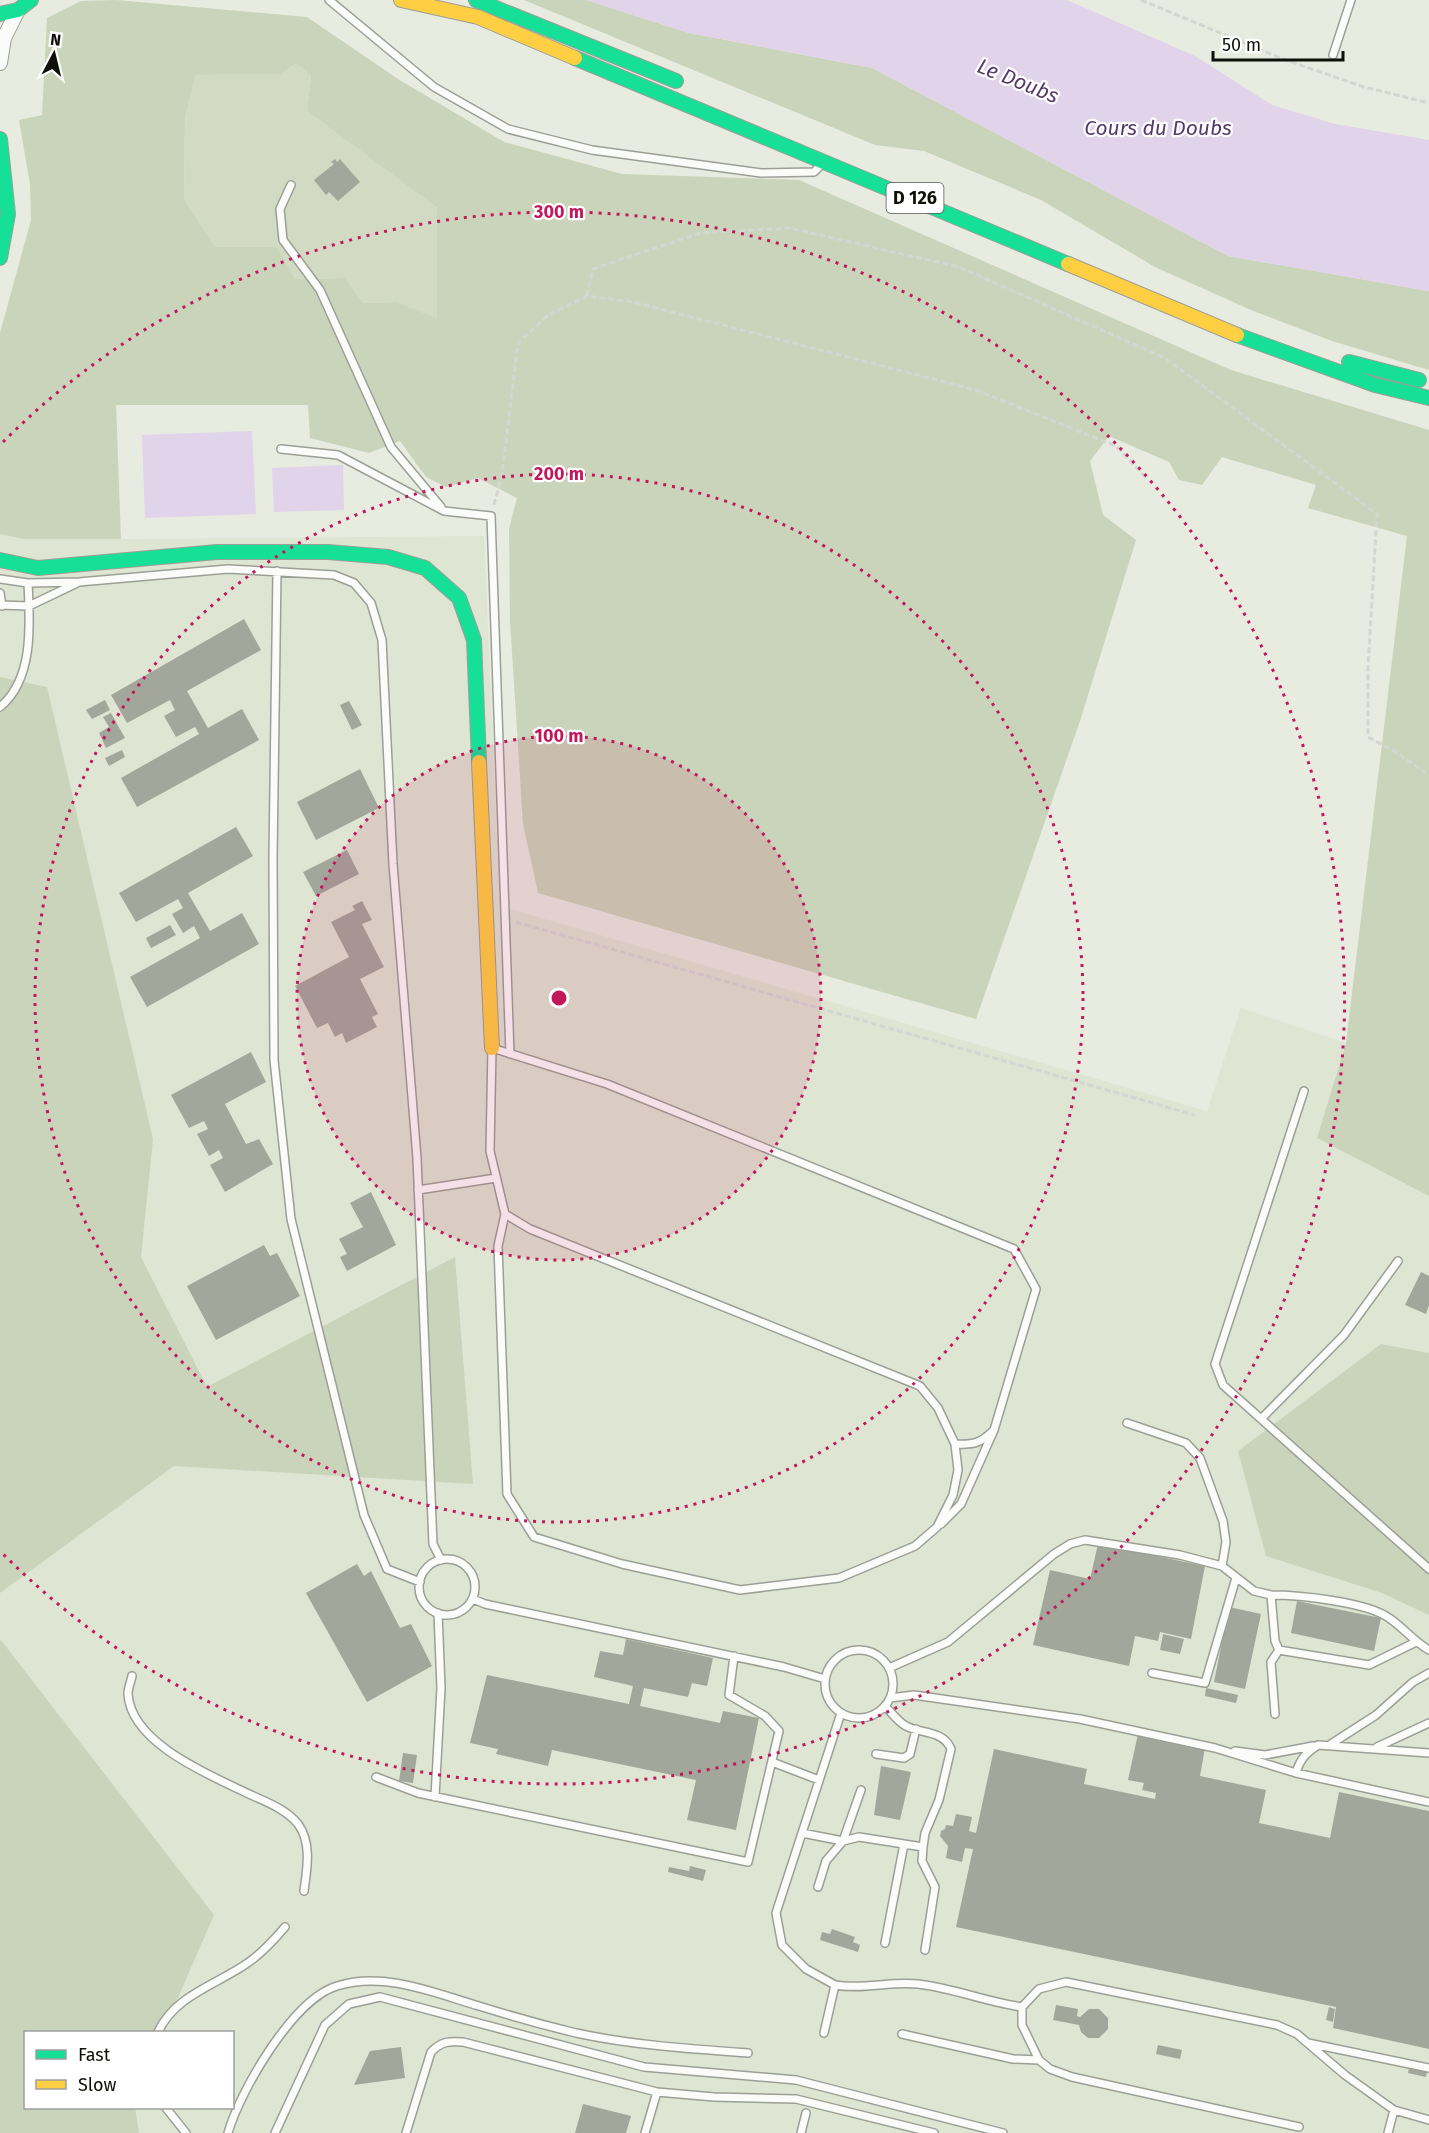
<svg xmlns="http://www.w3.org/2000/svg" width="1429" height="2133" font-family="'Fira Sans',sans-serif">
	<rect width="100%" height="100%" fill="#e7ebe0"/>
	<!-- built -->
	<path fill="#dee5d2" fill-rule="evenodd" d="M0 534 24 539H138L484 536 500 906 1207 1111 1241 1008 1346 1043 1317 1138 1429 1196V2133H0ZM26 2032H232V2108H26Z"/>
	<!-- green -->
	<path fill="#d2dac4" d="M296 63 311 76 307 111 437 208V320L397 302 363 303 345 278 295 279 275 247H215L184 199 185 118 196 75 281 74Z"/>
	<!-- forest -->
	<path fill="#cad4ba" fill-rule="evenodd" d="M116 0 307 17 398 79 504 142 622 174 799 180 1231 370 1429 430V1196L1317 1138 1346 1043 1407 536 1308 508 1316 485 1222 457 1202 485 1179 480 1169 462 1109 436 1090 461 1103 515 1136 540 1080 721 976 1019 538 893 523 824 510 621 509 529 517 498 478 478 446 487 426 477 400 441 369 453 310 438 308 405H116L121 539H24L0 534V333L31 220 30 184 19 120 42 115 47 18 81 1ZM296 63 311 76 307 111 437 208V319L397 302 363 303 345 278 295 279 276 247H215L184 199 185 118 196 75 281 74Z
		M524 0H586L689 33 872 68 1228 256 1429 291V370L1332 341 1251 310 1155 267 1041 200 924 151 875 145Z
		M0 677 47 687 153 1139 141 1257 207 1387 455 1257 473 1484 174 1466 0 1593Z
		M1381 1344 1429 1353V1615L1382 1593 1266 1556 1238 1451Z
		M0 1639 214 1915 163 2032H26V2108H135L139 2133H0Z"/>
	<!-- water -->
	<path fill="#e0d3ea" d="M586 0H1067L1195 56 1272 105 1335 124 1429 140V291L1228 256 872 68 689 33Z
		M252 431 256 514 145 518 142 435Z
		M343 465 344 510 274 512 272 468Z"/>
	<!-- building -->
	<path fill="#a3a79b" d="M335 159 337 162 340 159 360 182 338 201 329 192 326 195 314 180 334 164 331 162Z
		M244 619 261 650 187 691 208 728 242 709 259 740 137 807 121 778 199 734 195 727 176 737 164 716 175 710 170 700 127 723 111 695Z
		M105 700 110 710 92 719 86 710Z
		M349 701 362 725 352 730 340 705Z
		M111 713 125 738 106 748 99 733 109 727 103 717Z
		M122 750 125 757 109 766 105 758Z
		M360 769 379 808 316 840 297 802Z
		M236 827 253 856 188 893 210 931 242 913 259 944 147 1007 130 977 200 938 194 926 183 933 172 914 183 908 178 899 136 922 119 893Z
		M347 850 359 874 316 896 303 872Z
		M362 901 372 920 362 924 384 967 360 979 378 1014 372 1017 377 1027 346 1043 342 1033 335 1037 328 1023 317 1028 295 986 349 957 331 922 355 910 352 906Z
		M170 925 176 935 151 948 146 938Z
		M251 1052 266 1082 225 1104 246 1144 259 1139 273 1164 225 1192 210 1165 223 1158 219 1150 209 1156 197 1134 208 1129 204 1121 189 1128 171 1095Z
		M371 1192 396 1245 347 1271 340 1257 347 1254 339 1239 363 1227 350 1203Z
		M264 1245 270 1256 277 1253 300 1296 216 1340 187 1286Z
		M1421 1272 1429 1276V1305L1426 1314 1405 1305Z
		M1098 1544 1205 1566 1191 1639 1160 1632 1158 1641 1135 1636 1129 1666 1033 1645 1050 1570 1090 1579Z
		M357 1564 364 1576 371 1571 400 1628 411 1624 432 1666 367 1702 306 1593Z
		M1297 1601 1381 1618 1374 1651 1291 1633Z
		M1229 1607 1261 1614 1245 1689 1214 1682Z
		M1163 1634 1184 1639 1180 1654 1160 1650Z
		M626 1639 713 1658 707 1686 692 1683 688 1697 644 1688 640 1706 720 1723 723 1711 759 1718 736 1830 687 1820 696 1780 552 1750 548 1766 496 1754 498 1749 470 1743 487 1675 629 1704 633 1686 594 1677 600 1651 623 1655Z
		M1206 1688 1238 1695 1236 1703 1205 1696Z
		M1138 1734 1205 1748 1200 1776 1266 1790 1259 1823 1330 1838 1339 1792 1429 1811V2049L1333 2028 1336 2007 956 1927 973 1849 965 1848 962 1862 946 1858 948 1846 940 1836 941 1831 945 1829 946 1825 953 1826 956 1814 972 1817 969 1831 976 1833 994 1749 1087 1769 1084 1784 1155 1799 1156 1793 1142 1790 1144 1783 1128 1780Z
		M403 1753 417 1755 413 1783 399 1781Z
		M881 1766 911 1772 900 1820 874 1815Z
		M690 1866 706 1870 703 1881 668 1872 669 1867 689 1871Z
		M832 1929 855 1937 853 1942 860 1945 858 1952 820 1940 822 1932 830 1934Z
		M1056 2005 1078 2009 1077 2016 1080 2017 1089 2009H1099L1108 2018V2029L1099 2038H1088L1081 2032 1079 2025 1053 2020Z
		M1329 2007 1335 2009 1333 2022 1326 2020Z
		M1158 2045 1182 2050 1180 2059 1156 2054Z
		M401 2047 405 2078 354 2085 370 2051Z
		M1409 2068 1427 2072 1426 2077 1408 2073Z
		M583 2104 631 2116 626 2133H575Z"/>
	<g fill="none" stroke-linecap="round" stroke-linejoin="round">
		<!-- lane casing -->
		<g stroke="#9c9f96" stroke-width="10">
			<path id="lane" d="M329 0 434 87 508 129 592 150 761 173 814 172 822 164
				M1333 55 1351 0
				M291 185 280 209 283 240 320 290 391 447 441 507
				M281 449 338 455 444 511 491 516 510 1054
				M277 571 273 858 274 1060 291 1219 364 1515 387 1569 420 1582
				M0 579 28 583 79 582 228 569 334 575 354 583 371 603 382 640 393 864 417 1158 433 1544 441 1560
				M0 593 2 606
				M0 605 29 606 77 583
				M0 707C34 679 30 624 28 583
				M1304 1091 1215 1364 1223 1385 1429 1569
				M418 1190 496 1178
				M505 1214 530 1229 920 1386 938 1408 955 1444 958 1470 953 1495 937 1527 915 1546 839 1578 740 1590 622 1564 534 1537 507 1494 498 1246 505 1214 490 1151 492 1048 607 1084 1014 1249 1036 1289 994 1430
				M1261 1419 1344 1335 1398 1261
				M1127 1423 1186 1443 1200 1458 1223 1521 1226 1542 1222 1566
				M941 1524 961 1504 994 1430C981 1443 974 1445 955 1444
				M419 1587a28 28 0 1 1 56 0a28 28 0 1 1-56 0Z
				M473 1599 485 1604 784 1667 825 1679
				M1416 1642 1369 1665 1279 1650 1275 1641 1271 1595C1299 1595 1367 1602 1389 1618 1404 1628 1413 1641 1429 1650
				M825 1684a34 34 0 1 1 68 0a34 34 0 1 1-68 0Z
				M889 1668 948 1642 1054 1554 1070 1544 1085 1540 1180 1555 1222 1566 1254 1591 1271 1595
				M1152 1673 1205 1683 1236 1578
				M132 1676C131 1681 128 1688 128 1694 131 1744 212 1776 251 1795 267 1802 287 1810 298 1824 312 1843 307 1869 304 1891
				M890 1698 914 1695 1080 1719 1215 1748 1296 1773 1429 1802
				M885 1706C891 1712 898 1722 906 1726 921 1734 943 1730 951 1749L939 1800 925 1833 923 1847
				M1275 1714 1271 1662 1279 1650
				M1331 1744 1376 1715 1413 1682 1429 1673
				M1377 1747 1429 1723
				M1235 1751 1265 1755 1313 1746
				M876 1754 904 1758 910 1754 916 1729
				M772 1762 819 1780
				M1296 1773C1300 1759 1306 1753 1318 1745L1429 1753
				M376 1777 418 1793 748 1862 779 1731 765 1716 729 1695 734 1656
				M435 1797 441 1688 438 1613
				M802 1833 843 1841 859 1837 923 1847 922 1861 935 1887 925 1950
				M818 1887 826 1861 843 1841 861 1790
				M885 1943 904 1844
				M835 1985C863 1990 890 1981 918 1984 953 1988 987 2002 1022 2007L1039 1989 1066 1982 1277 2025 1297 2034 1345 2075 1394 2110 1388 2133
				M158 2032C176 1994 217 1985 249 1962 263 1952 274 1940 285 1927
				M824 2033 835 1985 806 1969 782 1945 776 1913 841 1713
				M902 2034 1013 2059 1039 2060 1022 2025V2007
				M1308 2043 1429 2068
				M1039 2060 1050 2069 1072 2077 1299 2127
				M166 2108 186 2133
				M1394 2110 1429 2120
				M228 2133C240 2091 293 1999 337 1986 384 1971 434 1993 479 2006 511 2016 543 2025 576 2033 632 2045 691 2049 748 2053
				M275 2133 325 2025 349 2004 380 1997 644 2067 796 2080 1003 2133
				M406 2133 431 2052C442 2041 449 2041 463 2042L657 2092 714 2097 796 2099 934 2133
				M645 2133 657 2092
				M801 2133 806 2113"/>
		</g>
		<!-- street casing -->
		<g stroke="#9c9f96" stroke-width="16">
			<path id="street" d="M0 63 4 38 18 10"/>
		</g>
		<!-- fast casing -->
		<g stroke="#9c9f96" stroke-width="16">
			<path id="fast" d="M476 0 676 81
				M0 14 18 10 31 0
				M575 58 1068 264
				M0 139 8 214 0 258
				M1237 335 1375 385 1429 398
				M1349 362 1419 380
				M0 560 38 568 217 552H328L388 557 425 568 459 598 474 640 479 762"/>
		</g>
		<!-- slow casing -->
		<g stroke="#9c9f96" stroke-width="16">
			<path id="slow" d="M401 0 478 17 575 58
				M1068 264 1237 335
				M479 762 492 1048"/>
		</g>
		<!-- path -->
		<path stroke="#d4d6d2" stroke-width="3" stroke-dasharray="6 3" stroke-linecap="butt" d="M1141 0 1283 59 1364 87 1429 103
			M587 296 593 269 700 233 789 228 959 267 1165 358 1377 514 1368 667V737L1396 752 1429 775
			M494 505 502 474 518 343 548 315 587 296 633 302 976 390 1116 446 1147 479
			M516 922 1195 1115"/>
		<!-- lane -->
		<use href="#lane" stroke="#fbfcfa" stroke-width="7"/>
		<!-- street -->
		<use href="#street" stroke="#fbfcfa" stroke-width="14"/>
		<!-- fast -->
		<use href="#fast" stroke="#16e098" stroke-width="14"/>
		<!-- slow -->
		<use href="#slow" stroke="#ffcf43" stroke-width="14"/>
	</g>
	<!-- distance rings -->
	<circle cx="559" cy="998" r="262" fill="#c2185b" fill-opacity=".12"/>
	<g fill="none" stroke="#c2185b" stroke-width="3" stroke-dasharray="3 6">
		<circle cx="559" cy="998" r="262"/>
		<circle cx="559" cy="998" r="524"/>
		<path d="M3 442A786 786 0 1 1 3 1554"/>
	</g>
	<g text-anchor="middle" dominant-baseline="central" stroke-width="4.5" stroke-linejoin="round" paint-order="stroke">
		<!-- shield labels -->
		<rect fill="#fff" stroke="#565853" stroke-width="1.5" x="886.5" y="183" width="57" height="30" rx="4.5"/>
		<g font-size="18" font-weight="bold" fill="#0e1009">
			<text x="915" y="198">D 126</text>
		</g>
		<!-- water labels -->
		<g font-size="21" font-style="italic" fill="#563a6a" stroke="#fff">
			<text transform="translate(1018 81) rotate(22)">Le Doubs</text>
			<text x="1158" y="128">Cours du Doubs</text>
		</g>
	</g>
	<circle cx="559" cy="998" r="9" fill="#c2185b" stroke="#fff" stroke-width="3"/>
	<g font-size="18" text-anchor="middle" font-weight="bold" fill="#c2185b" stroke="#fff" stroke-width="4.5" stroke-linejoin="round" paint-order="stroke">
		<text x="559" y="218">300 m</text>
		<text x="559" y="480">200 m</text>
		<text x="559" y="742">100 m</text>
	</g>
	<!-- legend -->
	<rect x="24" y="2031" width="210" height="78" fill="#ffffff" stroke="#9f9f9d" stroke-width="1.5"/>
	<rect x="36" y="2050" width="30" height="9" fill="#16e098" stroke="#9f9f9d" stroke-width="1.5"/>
	<text x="78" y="2061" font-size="18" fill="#0e1009">Fast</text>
	<rect x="36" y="2080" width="30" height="9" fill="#ffcf43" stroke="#9f9f9d" stroke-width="1.5"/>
	<text x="78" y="2091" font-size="18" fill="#0e1009">Slow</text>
	<!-- north arrow -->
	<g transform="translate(54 54) rotate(7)" stroke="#ffffff" stroke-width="4.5" paint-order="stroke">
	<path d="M0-4.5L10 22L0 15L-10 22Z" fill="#0e1009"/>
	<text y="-9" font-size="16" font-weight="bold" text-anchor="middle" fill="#0e1009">N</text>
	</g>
	<!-- scale -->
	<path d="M1213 51v9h130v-9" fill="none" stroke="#0e1009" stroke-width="3"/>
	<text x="1222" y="51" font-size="18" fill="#0e1009" stroke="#ffffff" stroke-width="4.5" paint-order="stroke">50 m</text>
</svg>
